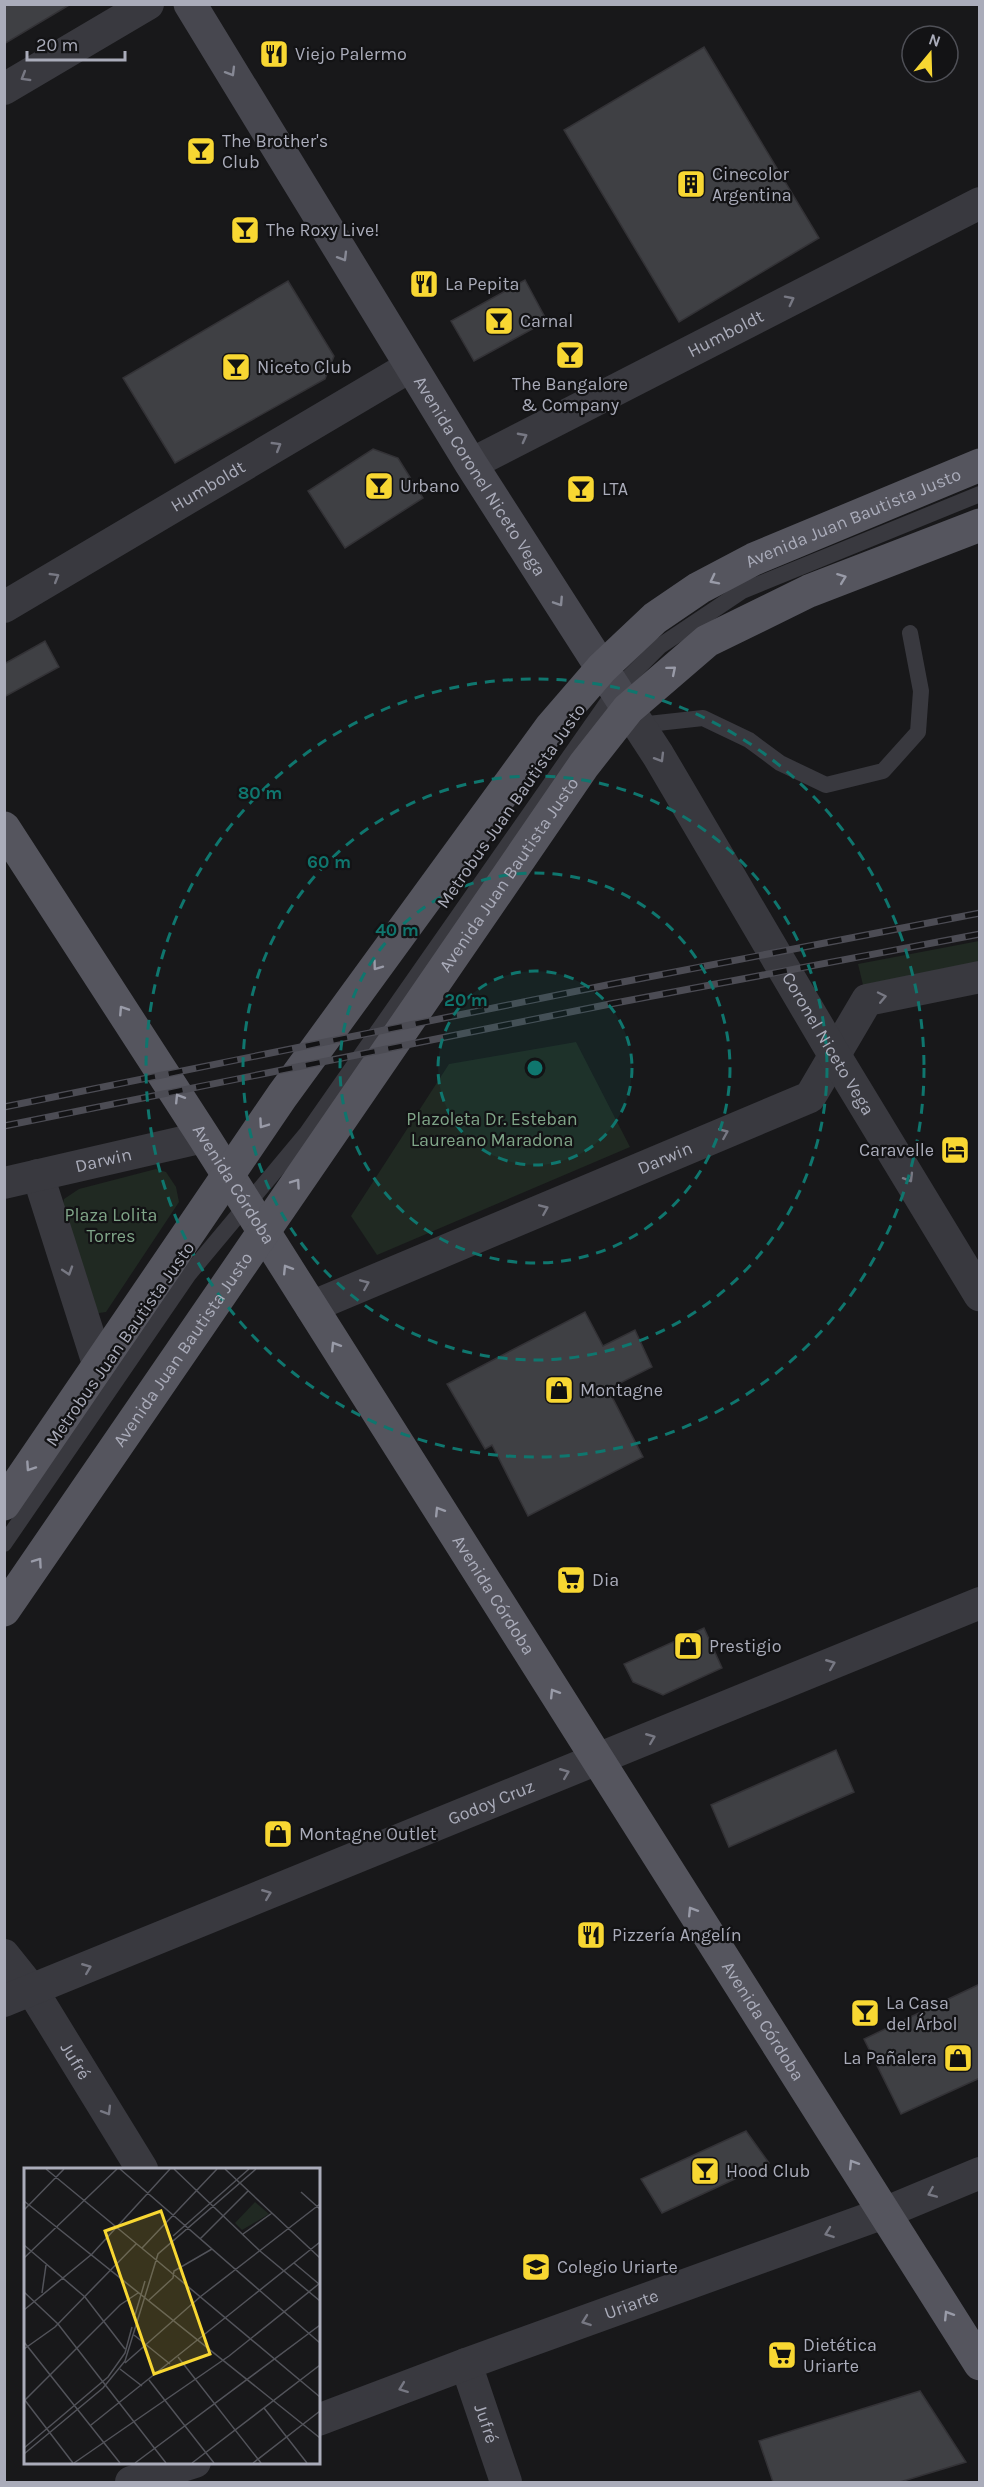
<svg xmlns="http://www.w3.org/2000/svg" width="984" height="2487" font-family="Karla,sans-serif">
	<rect width="100%" height="100%" fill="#18181a"/>
	<!-- green -->
	<path fill="#202922" d="M979 941V962L863 985 858 964Z
		M576 1042 630 1147 377 1255 351 1216 449 1064Z
		M156 1169 166 1172 176 1187 179 1202 106 1312 92 1314 61 1212 64 1199 79 1189Z"/>
	<!-- building -->
	<path fill="#3f4044" stroke="#333236" stroke-width="1.5" d="M4 4H71L4 44Z
		M704 47 819 238 679 322 564 130Z
		M525 280 547 321 474 361 451 321Z
		M288 281 334 356 325 379 175 463 123 378Z
		M373 449 398 458 423 498 345 548 308 491Z
		M45 641 59 667 4 697V664Z
		M585 1312 603 1346 635 1330 652 1367 608 1389 643 1457 528 1516 492 1445 485 1449 447 1384Z
		M704 1628 722 1668 663 1695 633 1682 624 1664Z
		M836 1750 854 1792 729 1847 711 1805Z
		M980 1984V2078L901 2114 864 2039Z
		M746 2131 769 2163 662 2213 641 2179Z
		M920 2391 966 2462 900 2482H773L759 2441Z"/>
	<g fill="none" stroke-linecap="round" stroke-linejoin="round">
		<!-- service -->
		<path stroke="#39393f" stroke-width="16" d="M639 725 703 718 749 740 780 763 826 785 883 771 918 732 921 691 910 633
			M4 1544 189 1274 306 1134 616 690 660 646 742 591 980 494"/>
		<!-- minor -->
		<g stroke="#39393f" stroke-width="32">
			<path d="M4 89 148 4"/>
			<path id="s1" d="M471 464 980 203"/>
			<path id="s2" d="M4 607 411 366"/>
			<path d="M38 1175 99 1367"/>
			<path id="s3" d="M4 1183 204 1137"/>
			<path id="s4" d="M311 1307 810 1097 867 1000 980 977"/>
			<path id="s5" d="M4 1955 32 1990 142 2169"/>
			<path id="s6" d="M4 2001 980 1603"/>
			<path id="s7" d="M466 2364 506 2482"/>
			<path id="s8" d="M318 2420 466 2364 884 2213 980 2173"/>
			<path d="M131 2482 195 2462"/>
		</g>
		<!-- tertiary -->
		<path stroke="#39393f" stroke-width="33" id="s9" d="M628 709 658 755 835 1056 980 1295"/>
		<!-- secondary -->
		<path stroke="#47474f" stroke-width="33" id="s10" d="M190 4 471 464 628 709"/>
		<!-- primary -->
		<g stroke="#55555e" stroke-width="33">
			<path id="s11" d="M4 828 204 1137 980 2364"/>
			<path id="s12" d="M4 1504 282 1096 551 727 602 668 655 618 699 588 754 559 980 465"/>
			<path id="s13" d="M4 1610 584 765 628 709 707 641 809 591 980 525"/>
		</g>
		<!-- rail casing -->
		<g stroke="#4c4c54" stroke-width="7">
			<path id="rail" d="M4 1107 607 985 980 913
				M4 1126 610 1004 980 934"/>
		</g>
		<!-- rail -->
		<use href="#rail" stroke="#131315" stroke-width="4.5" stroke-dasharray="14" stroke-linecap="butt"/>
	</g>
	<!-- one-way arrows -->
	<defs><path id="oneway-chevron" d="M-2-3.5L2.5 0L-2 3.5" fill="none" stroke-width="1.6" stroke-linecap="round" stroke-linejoin="round" transform="scale(1.5)"/></defs>
	<g stroke="#878995">
		<use href="#oneway-chevron" transform="translate(231 72) rotate(59)"/>
		<use href="#oneway-chevron" transform="translate(343 257) rotate(59)"/>
		<use href="#oneway-chevron" transform="translate(559 602) rotate(57)"/>
	</g>
	<g stroke="#777883">
		<use href="#oneway-chevron" transform="translate(25 77) rotate(149)"/>
		<use href="#oneway-chevron" transform="translate(790 300) rotate(-27)"/>
		<use href="#oneway-chevron" transform="translate(523 437) rotate(-28)"/>
		<use href="#oneway-chevron" transform="translate(277 446) rotate(-31)"/>
		<use href="#oneway-chevron" transform="translate(55 577) rotate(-31)"/>
		<use href="#oneway-chevron" transform="translate(660 758) rotate(59)"/>
		<use href="#oneway-chevron" transform="translate(882 997) rotate(-12)"/>
		<use href="#oneway-chevron" transform="translate(724 1133) rotate(-23)"/>
		<use href="#oneway-chevron" transform="translate(909 1178) rotate(59)"/>
		<use href="#oneway-chevron" transform="translate(544 1209) rotate(-23)"/>
		<use href="#oneway-chevron" transform="translate(68 1271) rotate(72)"/>
		<use href="#oneway-chevron" transform="translate(365 1284) rotate(-23)"/>
		<use href="#oneway-chevron" transform="translate(831 1664) rotate(-22)"/>
		<use href="#oneway-chevron" transform="translate(651 1738) rotate(-22)"/>
		<use href="#oneway-chevron" transform="translate(565 1773) rotate(-22)"/>
		<use href="#oneway-chevron" transform="translate(267 1894) rotate(-22)"/>
		<use href="#oneway-chevron" transform="translate(87 1968) rotate(-22)"/>
		<use href="#oneway-chevron" transform="translate(107 2111) rotate(59)"/>
		<use href="#oneway-chevron" transform="translate(932 2193) rotate(157)"/>
		<use href="#oneway-chevron" transform="translate(829 2233) rotate(160)"/>
		<use href="#oneway-chevron" transform="translate(586 2321) rotate(160)"/>
		<use href="#oneway-chevron" transform="translate(403 2388) rotate(159)"/>
	</g>
	<g stroke="#999ba8">
		<use href="#oneway-chevron" transform="translate(842 578) rotate(-21)"/>
		<use href="#oneway-chevron" transform="translate(714 580) rotate(153)"/>
		<use href="#oneway-chevron" transform="translate(672 670) rotate(-40)"/>
		<use href="#oneway-chevron" transform="translate(377 966) rotate(126)"/>
		<use href="#oneway-chevron" transform="translate(123 1010) rotate(-123)"/>
		<use href="#oneway-chevron" transform="translate(179 1098) rotate(-122)"/>
		<use href="#oneway-chevron" transform="translate(263 1124) rotate(125)"/>
		<use href="#oneway-chevron" transform="translate(296 1183) rotate(-55)"/>
		<use href="#oneway-chevron" transform="translate(287 1269) rotate(-122)"/>
		<use href="#oneway-chevron" transform="translate(335 1346) rotate(-122)"/>
		<use href="#oneway-chevron" transform="translate(30 1467) rotate(124)"/>
		<use href="#oneway-chevron" transform="translate(439 1511) rotate(-122)"/>
		<use href="#oneway-chevron" transform="translate(38 1562) rotate(-55)"/>
		<use href="#oneway-chevron" transform="translate(554 1693) rotate(-122)"/>
		<use href="#oneway-chevron" transform="translate(692 1911) rotate(-122)"/>
		<use href="#oneway-chevron" transform="translate(853 2164) rotate(-122)"/>
		<use href="#oneway-chevron" transform="translate(948 2315) rotate(-122)"/>
	</g>
	<!-- distance rings -->
	<circle cx="535" cy="1068" r="97" fill="#0f766e" fill-opacity=".12"/>
	<g fill="none" stroke="#0f766e" stroke-width="3" stroke-dasharray="10 8">
		<circle cx="535" cy="1068" r="97"/>
		<circle cx="535" cy="1068" r="195"/>
		<circle cx="535" cy="1068" r="292"/>
		<circle cx="535" cy="1068" r="389"/>
	</g>
	<!-- icons -->
	<defs>
		<g id="restaurant-square" transform="scale(1.5)"><rect x="-9" y="-9" width="18" height="18" rx="4" fill="#f8d732" stroke="#131315"/><path d="M-5-6h1v4h1v-4h1v4h1v-4h1v5L-1.5 .5V6h-2V.5L-5-1ZM5-6V6H3V1.5H1.5Q1.5-4 5-6Z" fill="#111"/></g>
		<g id="bar-square" transform="scale(1.5)"><rect x="-9" y="-9" width="18" height="18" rx="4" fill="#f8d732" stroke="#131315"/><path d="M-6-5H6L.8 .8V4.5H3.5V6h-7V4.5H-.8V.8Z" fill="#111"/></g>
		<g id="building-square" transform="scale(1.5)"><rect x="-9" y="-9" width="18" height="18" rx="4" fill="#f8d732" stroke="#131315"/><path d="M-4-6H4V6H1V3H-1V6H-4ZM-2.5-4.3h1.7v1.8h-1.7ZM.8-4.3h1.7v1.8H.8ZM-2.5-1h1.7V.8h-1.7ZM.8-1h1.7V.8H.8Z" fill="#111"/></g>
		<g id="hotel-square" transform="scale(1.5)"><rect x="-9" y="-9" width="18" height="18" rx="4" fill="#f8d732" stroke="#131315"/><path d="M-6-4.5h1.5V1H6V5H4.5V3h-9V5H-6ZM-4 0a1.8 1.8 0 1 1 3.6 0ZM.5 0V-2.5h3Q6-2.5 6 0Z" fill="#111"/></g>
		<g id="shop-square" transform="scale(1.5)"><rect x="-9" y="-9" width="18" height="18" rx="4" fill="#f8d732" stroke="#131315"/><path d="M-5-2.5h2.3a2.7 3.5 0 0 1 5.4 0H5L5.5 6h-11ZM-1.5-2.5h3a1.5 2.3 0 0 0-3 0Z" fill="#111"/></g>
		<g id="supermarket-square" transform="scale(1.5)"><rect x="-9" y="-9" width="18" height="18" rx="4" fill="#f8d732" stroke="#131315"/><path d="M-6-5.5h2.5l.6 2H6L4.5 2H-2.5L-4.4-4H-6ZM-1.5 3.2a1.3 1.3 0 1 0 .1 0ZM3 3.2a1.3 1.3 0 1 0 .1 0Z" fill="#111"/></g>
		<g id="school-square" transform="scale(1.5)"><rect x="-9" y="-9" width="18" height="18" rx="4" fill="#f8d732" stroke="#131315"/><path d="M0-5L7-2L0 1L-7-2ZM-4 1L0 2.5L4 1V4Q0 6-4 4Z" fill="#111"/></g>
	</defs>
	<g fill-rule="evenodd">
		<use href="#restaurant-square" x="274" y="54"/>
		<use href="#bar-square" x="201" y="151"/>
		<use href="#building-square" x="691" y="184"/>
		<use href="#bar-square" x="245" y="230"/>
		<use href="#restaurant-square" x="424" y="284"/>
		<use href="#bar-square" x="499" y="321"/>
		<use href="#bar-square" x="570" y="355"/>
		<use href="#bar-square" x="236" y="367"/>
		<use href="#bar-square" x="379" y="486"/>
		<use href="#bar-square" x="581" y="489"/>
		<use href="#hotel-square" x="955" y="1150"/>
		<use href="#shop-square" x="559" y="1390"/>
		<use href="#supermarket-square" x="571" y="1580"/>
		<use href="#shop-square" x="688" y="1646"/>
		<use href="#shop-square" x="278" y="1834"/>
		<use href="#restaurant-square" x="591" y="1935"/>
		<use href="#bar-square" x="865" y="2013"/>
		<use href="#shop-square" x="958" y="2058"/>
		<use href="#bar-square" x="705" y="2171"/>
		<use href="#school-square" x="536" y="2267"/>
		<use href="#supermarket-square" x="782" y="2355"/>
	</g>
	<g text-anchor="middle" dominant-baseline="central" stroke-width="4.5" stroke-linejoin="round" paint-order="stroke">
		<!-- poi labels -->
		<g font-size="18" fill="#aaacba" stroke="#131315" text-anchor="start">
			<text x="295" y="54">Viejo Palermo</text>
			<text x="222" y="141">The Brother's<tspan x="222" dy="21">Club</tspan></text>
			<text x="712" y="174">Cinecolor<tspan x="712" dy="21">Argentina</tspan></text>
			<text x="266" y="230">The Roxy Live!</text>
			<text x="445" y="284">La Pepita</text>
			<text x="520" y="321">Carnal</text>
			<text x="257" y="367">Niceto Club</text>
			<text x="570" y="384" text-anchor="middle">The Bangalore<tspan x="570" dy="21">&amp; Company</tspan></text>
			<text x="400" y="486">Urbano</text>
			<text x="602" y="489">LTA</text>
			<text x="934" y="1150" text-anchor="end">Caravelle</text>
			<text x="580" y="1390">Montagne</text>
			<text x="592" y="1580">Dia</text>
			<text x="709" y="1646">Prestigio</text>
			<text x="299" y="1834">Montagne Outlet</text>
			<text x="612" y="1935">Pizzería Angelín</text>
			<text x="886" y="2003">La Casa<tspan x="886" dy="21">del Árbol</tspan></text>
			<text x="937" y="2058" text-anchor="end">La Pañalera</text>
			<text x="726" y="2171">Hood Club</text>
			<text x="557" y="2267">Colegio Uriarte</text>
			<text x="803" y="2345">Dietética<tspan x="803" dy="21">Uriarte</tspan></text>
		</g>
		<!-- street labels -->
		<g font-size="18" fill="#aaacba" stroke="#131315">
			<text stroke="none"><textPath href="#s1" startOffset="286">Humboldt</textPath></text>
			<text stroke="none"><textPath href="#s10" startOffset="554">Avenida Coronel Niceto Vega</textPath></text>
			<text stroke="none"><textPath href="#s2" startOffset="237">Humboldt</textPath></text>
			<text stroke="none"><textPath href="#s12" startOffset="1324">Avenida Juan Bautista Justo</textPath></text>
			<text transform="translate(511 806) rotate(-55)">Metrobus Juan Bautista Justo</text>
			<text stroke="none"><textPath href="#s13" startOffset="892">Avenida Juan Bautista Justo</textPath></text>
			<text stroke="none"><textPath href="#s9" startOffset="390">Coronel Niceto Vega</textPath></text>
			<text stroke="none"><textPath href="#s4" startOffset="384">Darwin</textPath></text>
			<text stroke="none"><textPath href="#s3" startOffset="102">Darwin</textPath></text>
			<text stroke="none"><textPath href="#s11" startOffset="424">Avenida Córdoba</textPath></text>
			<text transform="translate(120 1344) rotate(-55)">Metrobus Juan Bautista Justo</text>
			<text stroke="none"><textPath href="#s13" startOffset="316">Avenida Juan Bautista Justo</textPath></text>
			<text stroke="none"><textPath href="#s11" startOffset="910">Avenida Córdoba</textPath></text>
			<text stroke="none"><textPath href="#s6" startOffset="526">Godoy Cruz</textPath></text>
			<text stroke="none"><textPath href="#s11" startOffset="1414">Avenida Córdoba</textPath></text>
			<text stroke="none"><textPath href="#s5" startOffset="128">Jufré</textPath></text>
			<text stroke="none"><textPath href="#s8" startOffset="334">Uriarte</textPath></text>
			<text stroke="none"><textPath href="#s7" startOffset="63">Jufré</textPath></text>
		</g>
		<!-- park labels -->
		<g font-size="18" fill="#80a689" stroke="#131315">
			<text x="492" y="1119">Plazoleta Dr. Esteban<tspan x="492" dy="21">Laureano Maradona</tspan></text>
			<text x="111" y="1215">Plaza Lolita<tspan x="111" dy="21">Torres</tspan></text>
		</g>
	</g>
	<!-- overview -->
	<g transform="translate(24 2168)">
		<rect width="296" height="296" fill="#18181a"/>
		<path d="M231 34 245 46 218 62 211 55Z" fill="#202922"/>
		<path fill="none" stroke="#52535a" stroke-width="1.5" d="M22 1 131 91M96 1 296 175M150 1 236 83 296 133M201 1 296 90M277 24 296 41M0 33 296 270M0 42 40 1M219 66 248 45M149 68 225 1M176 71 224 23M0 77 61 129 101 181M118 80 193 1M0 90 93 1M131 91 296 229M270 95 295 116M0 124 34 156 142 295M18 125 22 97M125 132 149 110 150 103 188 81M0 142 68 86 146 1M111 147 121 113M110 167 146 196M0 174 96 295M0 181 31 159 112 76M154 189 237 295M101 195 176 129 296 36M96 201 118 218M125 212 190 295M0 231 49 295M0 233 96 137 114 125M240 240 283 295M67 257 296 74M0 280 84 209 101 185 108 159M0 286 79 220 101 193 134 86 232 1M50 295 205 188 296 115M111 295 296 157M168 295 296 197M229 295 296 243"/>
		<path fill="#f8d732" fill-opacity="0.15" stroke="#f8d732" stroke-width="3" d="M137 43 186 186 130 206 81 63Z"/>
		<rect width="296" height="296" fill="none" stroke="#aaacba" stroke-width="3"/>
	</g>
	<circle cx="535" cy="1068" r="9" fill="#0f766e" stroke="#131315" stroke-width="3"/>
	<g font-size="18" text-anchor="middle" font-weight="bold" fill="#0f766e" stroke="#131315" stroke-width="4.5" stroke-linejoin="round" paint-order="stroke">
		<text x="260" y="799">80 m</text>
		<text x="329" y="868">60 m</text>
		<text x="397" y="936">40 m</text>
		<text x="466" y="1006">20 m</text>
	</g>
	<!-- border -->
	<rect width="984" height="2487" fill="none" stroke="#aaacba" stroke-width="12"/>
	<!-- north arrow -->
	<g transform="translate(930 54) rotate(19)"><circle r="28" fill="#131315" stroke="#4f5057" stroke-width="1.5"/>
	<path d="M0-4.5L10 22L0 15L-10 22Z" fill="#f8d732"/>
	<text y="-9" font-size="16" font-weight="bold" text-anchor="middle" fill="#aaacba">N</text>
	</g>
	<!-- scale -->
	<path d="M27 51v9h98v-9" fill="none" stroke="#aaacba" stroke-width="3"/>
	<text x="36" y="51" font-size="18" fill="#aaacba" stroke="#131315" stroke-width="4.5" paint-order="stroke">20 m</text>
</svg>
